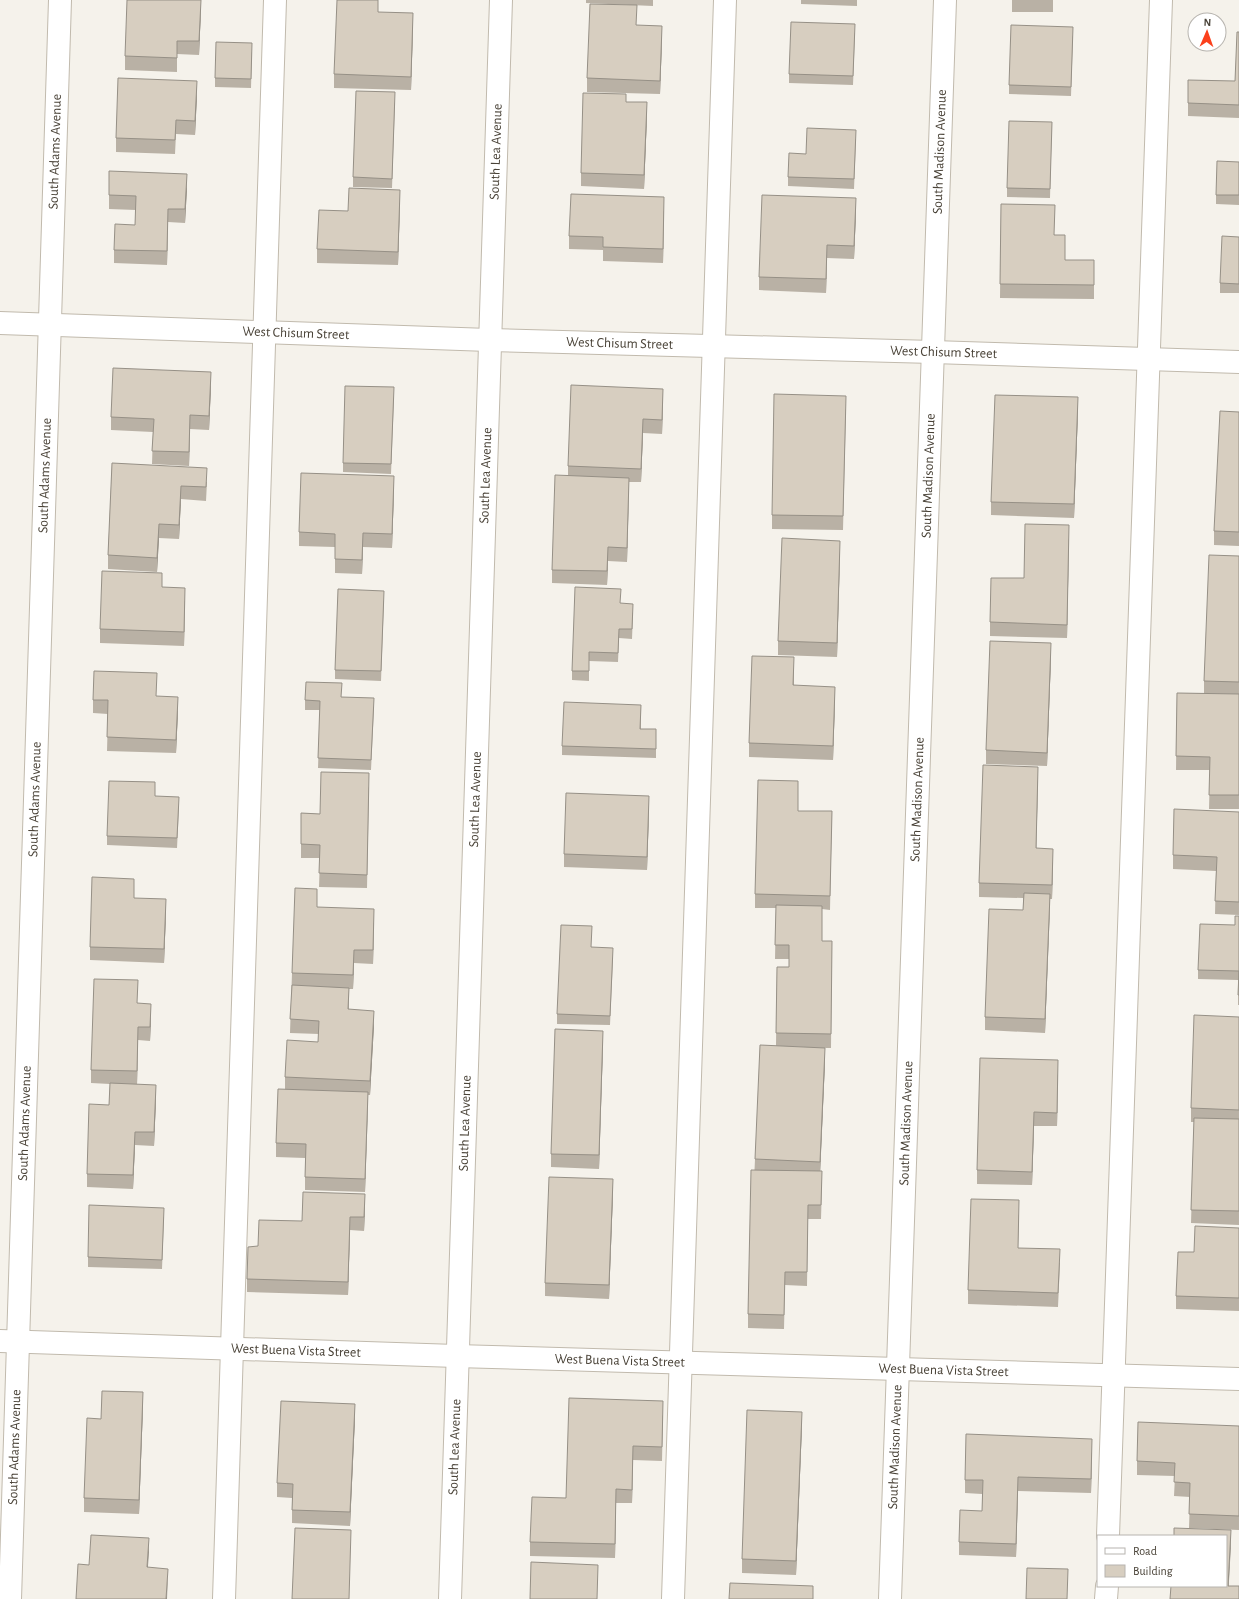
<svg xmlns="http://www.w3.org/2000/svg" width="1239" height="1599" font-family="'Alegreya Sans',sans-serif">
	<rect width="100%" height="100%" fill="#f5f2eb"/>
	<g fill="none" stroke-linecap="round" stroke-linejoin="round">
		<!-- minor casing -->
		<g stroke="#c1baad" stroke-width="24">
			<g id="minor">
				<path id="s1" d="M0 323 489 340 933 352 1239 362"/>
				<path id="s2" d="M0 1341 456 1356 1239 1379"/>
				<path d="M1108 1536 1161 0"/>
				<path id="s3" d="M10 1599 60 0"/>
				<path d="M224 1599 275 0"/>
				<path id="s4" d="M450 1599 501 0"/>
				<path d="M673 1599 725 0"/>
				<path id="s5" d="M890 1599 945 0"/>
				<path d="M1106 1599 1107 1586"/>
			</g>
		</g>
		<!-- minor -->
		<use href="#minor" stroke="#fff" stroke-width="22"/>
	</g>
	<!-- wall -->
	<path fill="#b9b1a5" d="M586 0H653V6L586 3Z
		M801 0H857V6L801 4Z
		M1012 0H1053V12H1012Z
		M201 9 199 55 177 54V72L125 70V56Z
		M378 12 413 27 411 90 334 88V74Z
		M1239 32V118L1188 116V103L1235 81Z
		M855 33 853 85 789 83V74Z
		M1073 36 1071 96 1009 94V85Z
		M662 39 660 94 587 92V78Z
		M252 52 251 88 215 87V78Z
		M197 95 195 135 176 134 175 154 116 152V138Z
		M395 102 392 188 353 187V177Z
		M626 102 647 116 644 189 581 186V173Z
		M1052 122 1050 198 1007 197V188Z
		M856 139 854 189 788 186V177L806 154Z
		M1239 162V205L1216 204V195Z
		M187 188 185 223 168 222 167 265 114 263V250L135 225 136 210 109 209V195Z
		M400 203 398 265 317 263V249L348 211Z
		M1001 204 1055 235 1065 260H1094V299L1000 298Z
		M664 211 663 263 603 261V250L569 249V236Z
		M856 212 854 259 827 258 826 293 759 290V277Z
		M1239 237V293H1220V283Z
		M211 386 209 430 190 429 189 466 152 464 153 432 111 430V417Z
		M394 397 391 474 343 472V463Z
		M663 402 662 434 643 433 641 482H629L627 562 608 561 607 585 552 583V570L568 475V466Z
		M846 409 843 530 772 529V515Z
		M1078 411 1074 518 991 515V502Z
		M1239 412V546L1214 545V531Z
		M112 463 207 482 206 501 181 499 179 539 159 538 157 572 108 569V555Z
		M394 490 392 548 363 547 362 574 335 573V547L299 546V532Z
		M1069 539 1067 638 990 636V622L1024 578Z
		M840 554 837 657 778 655V641Z
		M1239 556V809H1209L1210 770H1176L1177 693H1204V681Z
		M384 600 381 681 335 679V670Z
		M185 601 184 646 100 643V629Z
		M620 603 633 613 632 639 619 638 618 662 589 661V681L572 680V671Z
		M1051 657 1047 766 986 764V750Z
		M794 671V685L835 700 833 760 749 757V743Z
		M156 696 178 711 176 753 107 751 108 714 93 713V700Z
		M342 697 374 707 371 770 318 768 320 710H305V700Z
		M641 705V729L656 739V758L562 755V746Z
		M1038 780 1036 848 1053 863 1052 899H1050L1045 1033 985 1030V1017L1023 910V898L979 897V883Z
		M369 787 367 888 319 887 320 858H301V813L320 814Z
		M179 807 177 848 107 845V836Z
		M649 810 647 870 564 867V854Z
		M798 811H832L830 910 822 909V941H832L831 1048H823L825 1062 820 1171 822 1185 821 1219H808L807 1286 785 1285 784 1329 748 1328V1314L755 1159 776 1046 777 967H789V959H775L776 908H755V894Z
		M1239 812V915L1215 914 1216 871 1173 869V855Z
		M134 898 166 913 164 963 90 960V947Z
		M317 907 374 923 373 964 354 963 353 989H349L348 1009 374 1025 370 1095H368L365 1192 305 1190V1158L276 1157V1143L285 1089V1077L318 1042 319 1034 290 1033 292 973Z
		M1239 916V1005H1238V980L1198 979V970L1235 925Z
		M591 947 613 958 610 1025 557 1024V1014Z
		M137 1003 151 1018 150 1041 138 1040 137 1084 156 1099 154 1146 135 1145 133 1189 87 1187V1174L109 1105 110 1084 91 1083V1070Z
		M1239 1017V1225L1191 1223 1194 1122H1191V1108Z
		M603 1045 599 1169 551 1167V1154Z
		M1058 1074 1057 1126H1034L1032 1185 977 1184V1170Z
		M613 1193 609 1299 545 1296V1283Z
		M365 1207 364 1231 350 1230 348 1295 247 1292V1279L258 1246 302 1221Z
		M1019 1214 1018 1248 1060 1263 1058 1307 968 1304V1290Z
		M164 1217 162 1269 88 1267V1257Z
		M1239 1228V1311L1176 1309V1296L1194 1252Z
		M143 1406 139 1514 84 1512V1498L101 1419Z
		M663 1415 662 1461 633 1460 632 1503H616L615 1558 530 1556V1542L566 1498Z
		M355 1418 350 1526 292 1523V1498L277 1497V1483Z
		M802 1425 796 1575 742 1573V1559Z
		M1239 1426V1530L1189 1528 1190 1497 1174 1496 1175 1476 1137 1475V1461Z
		M1092 1453 1091 1493 1018 1491 1016 1557 959 1555V1542L982 1511V1494L965 1493V1480Z"/>
	<!-- shaded-wall -->
	<path fill="#969086" d="M201 0V9L199 55V41Z
		M413 13V27L411 90V77Z
		M662 26V39L660 94V81Z
		M197 81V95L195 135V121Z
		M647 102V116L644 189V175Z
		M187 174V188L185 223V209Z
		M400 190V203L398 265V252Z
		M664 197V211L663 263V249Z
		M856 198V212L854 259V246Z
		M168 209V222L167 265V251Z
		M827 245V258L826 293V279Z
		M211 372V386L209 430V416Z
		M663 389V402L662 434V420Z
		M1078 397V411L1074 518V504Z
		M190 415V429L189 466V452Z
		M643 419V433L641 482V469Z
		M394 476V490L392 548V534Z
		M629 478V491L627 562V548Z
		M181 486V499L179 539V525Z
		M159 524V538L157 572V558Z
		M1069 525V539L1067 638V625Z
		M363 533V547L362 574V560Z
		M840 541V554L837 657V643Z
		M608 547V561L607 585V571Z
		M185 588V601L184 646V632Z
		M1051 643V657L1047 766V753Z
		M835 687V700L833 760V746Z
		M178 697V711L176 753V740Z
		M1038 767V780L1036 862V848Z
		M649 796V810L647 870V857Z
		M1053 849V863L1052 899V885Z
		M1050 894V907L1045 1033V1019Z
		M166 899V913L164 963V949Z
		M374 909V923L373 964V950Z
		M354 950V963L353 989V975Z
		M349 988V1002L348 1023V1009Z
		M151 1004V1018L150 1041V1027Z
		M374 1011V1025L370 1095V1081Z
		M138 1027V1040L137 1085V1071Z
		M603 1031V1045L599 1169V1155Z
		M825 1048V1062L820 1176V1162Z
		M1058 1060V1074L1057 1126V1113Z
		M156 1085V1099L154 1146V1132Z
		M368 1092V1106L365 1192V1179Z
		M1034 1112V1126L1032 1185V1172Z
		M135 1132V1145L133 1189V1175Z
		M613 1179V1193L609 1299V1285Z
		M365 1194V1207L364 1231V1217Z
		M350 1217V1230L348 1295V1282Z
		M143 1392V1406L139 1514V1500Z
		M355 1404V1418L350 1526V1512Z
		M802 1412V1425L796 1575V1561Z
		M1092 1439V1453L1091 1493V1479Z
		M633 1446V1460L632 1503V1490Z
		M1018 1477V1491L1016 1557V1544Z
		M616 1489V1503L615 1558V1544Z
		M1231 1530V1544L1228 1599V1586Z
		M149 1538V1551L147 1581V1567Z
		M168 1569 167 1599H166Z"/>
	<!-- building -->
	<path fill="#d7cec0" stroke="#969086" d="M127 0H201L199 41H177V58L125 56Z
		M337 0H378V12L413 13 411 77 334 74Z
		M590 4 637 5 636 25 662 26 660 81 587 78Z
		M791 22 855 24 853 76 789 74Z
		M1011 25 1073 27 1071 87 1009 85Z
		M1237 32H1239V105L1188 103V80L1235 81Z
		M216 42 252 43 251 79 215 78Z
		M118 78 197 81 195 121 176 120 175 140 116 138Z
		M356 91 395 92 392 179 353 177Z
		M583 93 626 94V102H647L644 175 581 173Z
		M1009 121 1052 122 1050 189 1007 188Z
		M807 128 856 130 854 179 788 177 789 153 806 154Z
		M1217 161 1239 162V195H1216Z
		M109 171 187 174 185 209H168L167 251 114 250 115 224 135 225 136 196 109 195Z
		M349 188 400 190 398 252 317 249 319 210 348 211Z
		M571 194 664 197 663 249 603 247V237L569 236Z
		M762 195 856 198 854 246 827 245 826 279 759 277Z
		M1001 204 1055 205 1054 235H1065V260H1094V285L1000 284Z
		M1222 236 1239 237V284L1220 283Z
		M113 368 211 372 209 416 190 415 189 452 152 451 154 419 111 417Z
		M571 385 663 389 662 420 643 419 641 469 568 466Z
		M345 386 394 387 391 464 343 463Z
		M774 394 846 396 843 516 772 515Z
		M995 395 1078 397 1074 504 991 502Z
		M1220 411 1239 412V532L1214 531Z
		M112 463 207 468 206 487 181 486 179 525 159 524 157 558 108 555Z
		M301 473 394 476 392 534 363 533 362 560 335 559V534L299 532Z
		M555 475 629 478 627 548 608 547 607 571 552 570Z
		M1025 524 1069 525 1067 625 990 622 991 578H1024Z
		M782 538 840 541 837 643 778 641Z
		M1209 555 1239 556V682L1204 681Z
		M102 571 162 573V587L185 588 184 632 100 629Z
		M575 587 621 589 620 603 633 604 632 629H619L618 653 589 652V671H572Z
		M338 589 384 591 381 671 335 670Z
		M990 641 1051 643 1047 753 986 750Z
		M752 656 794 657 793 685 835 687 833 746 749 743Z
		M94 671 157 673 156 696 178 697 176 740 107 737 108 700H93Z
		M306 682 342 683 341 697 374 698 371 760 318 758 320 701 305 700Z
		M1177 693 1239 694V795H1209L1210 757 1176 756Z
		M564 702 641 705 640 729H656V749L562 746Z
		M983 765 1038 767 1036 848 1053 849 1052 885 979 883Z
		M321 772 369 773 367 875 319 873 320 845 301 844V813L320 814Z
		M758 780 798 781V811H832L830 896 755 894Z
		M109 781 155 782V796L179 797 177 838 107 836Z
		M566 793 649 796 647 857 564 854Z
		M1174 809 1239 812V902L1215 901 1217 857 1173 855Z
		M92 877 134 879V898L166 899 164 949 90 947Z
		M295 888 317 889V907L374 909 373 950H354L353 975 292 973Z
		M1024 893 1050 894 1045 1019 985 1017 989 909 1023 910Z
		M776 905 822 906V941H832L831 1034 776 1033 777 967H789V945H775Z
		M1235 916H1239V995H1238L1239 971 1198 970 1200 924 1235 925Z
		M561 925 592 926 591 947 613 948 610 1016 557 1014Z
		M94 979 138 980 137 1003 151 1004 150 1027H138L137 1071 91 1070Z
		M292 985 349 988 348 1009 374 1011 370 1081 285 1077 287 1040 318 1042 319 1021 290 1019Z
		M1194 1015 1239 1017V1110L1191 1108Z
		M555 1029 603 1031 599 1155 551 1154Z
		M760 1045 825 1048 820 1162 755 1159Z
		M980 1058 1058 1060 1057 1113 1034 1112 1032 1172 977 1170Z
		M110 1083 156 1085 154 1132H135L133 1175 87 1174 89 1104 109 1105Z
		M278 1089 368 1092 365 1179 305 1177 306 1144 276 1143Z
		M1194 1118 1239 1119V1211L1191 1210Z
		M751 1170 822 1171 821 1205H808L807 1272H785L784 1315 748 1314Z
		M549 1177 613 1179 609 1285 545 1283Z
		M303 1192 365 1194 364 1217H350L348 1282 247 1279 248 1247 258 1246 259 1220 302 1221Z
		M971 1199 1019 1200 1018 1248 1060 1249 1058 1293 968 1290Z
		M89 1205 164 1208 162 1260 88 1257Z
		M1195 1226 1239 1228V1298L1176 1296 1178 1252H1194Z
		M102 1391 143 1392 139 1500 84 1498 87 1418 101 1419Z
		M569 1398 663 1401 662 1447 633 1446 632 1490 616 1489 615 1544 530 1542 532 1497 566 1498Z
		M281 1401 355 1404 350 1512 292 1510 293 1484 277 1483Z
		M747 1410 802 1412 796 1561 742 1559Z
		M1138 1422 1239 1426V1516L1189 1514 1190 1483 1174 1482 1175 1463 1137 1461Z
		M966 1434 1092 1439 1091 1479 1018 1477 1016 1544 959 1542 960 1510 982 1511 983 1480H965Z
		M295 1528 351 1530 349 1599H292Z
		M1174 1528 1231 1530 1228 1586H1239V1599H1170L1171 1586H1226V1536H1174Z
		M91 1535 149 1538 147 1567 168 1569 166 1599H76L78 1564 89 1565Z
		M531 1562 598 1565 597 1599H530Z
		M1027 1568 1068 1569 1067 1599H1026Z
		M730 1583 813 1586V1599H729Z"/>
	<g text-anchor="middle" dominant-baseline="central" stroke-width="3.5" stroke-linejoin="round" paint-order="stroke">
		<!-- street labels -->
		<g font-size="14" fill="#4a4338" stroke="#fff">
			<text stroke="none"><textPath href="#s3" startOffset="1448">South Adams Avenue</textPath></text>
			<text stroke="none"><textPath href="#s4" startOffset="1448">South Lea Avenue</textPath></text>
			<text stroke="none"><textPath href="#s5" startOffset="1448">South Madison Avenue</textPath></text>
			<text stroke="none"><textPath href="#s1" startOffset="296">West Chisum Street</textPath></text>
			<text stroke="none"><textPath href="#s1" startOffset="620">West Chisum Street</textPath></text>
			<text stroke="none"><textPath href="#s1" startOffset="944">West Chisum Street</textPath></text>
			<text stroke="none"><textPath href="#s3" startOffset="1124">South Adams Avenue</textPath></text>
			<text stroke="none"><textPath href="#s4" startOffset="1124">South Lea Avenue</textPath></text>
			<text stroke="none"><textPath href="#s5" startOffset="1124">South Madison Avenue</textPath></text>
			<text stroke="none"><textPath href="#s4" startOffset="800">South Lea Avenue</textPath></text>
			<text stroke="none"><textPath href="#s5" startOffset="800">South Madison Avenue</textPath></text>
			<text stroke="none"><textPath href="#s3" startOffset="800">South Adams Avenue</textPath></text>
			<text stroke="none"><textPath href="#s3" startOffset="476">South Adams Avenue</textPath></text>
			<text stroke="none"><textPath href="#s4" startOffset="476">South Lea Avenue</textPath></text>
			<text stroke="none"><textPath href="#s5" startOffset="476">South Madison Avenue</textPath></text>
			<text stroke="none"><textPath href="#s2" startOffset="296">West Buena Vista Street</textPath></text>
			<text stroke="none"><textPath href="#s2" startOffset="620">West Buena Vista Street</textPath></text>
			<text stroke="none"><textPath href="#s2" startOffset="944">West Buena Vista Street</textPath></text>
			<text stroke="none"><textPath href="#s3" startOffset="152">South Adams Avenue</textPath></text>
			<text stroke="none"><textPath href="#s4" startOffset="152">South Lea Avenue</textPath></text>
			<text stroke="none"><textPath href="#s5" startOffset="152">South Madison Avenue</textPath></text>
		</g>
	</g>
	<!-- legend -->
	<rect x="1097" y="1535" width="130" height="52" fill="#ffffff" stroke="#b7b4af"/>
	<rect x="1105" y="1548" width="20" height="6" fill="#ffffff" stroke="#b7b4af"/>
	<text x="1133" y="1555" font-size="12" fill="#4a4338">Road</text>
	<rect x="1105" y="1565" width="20" height="12" fill="#d7cec0" stroke="#b7b4af"/>
	<text x="1133" y="1575" font-size="12" fill="#4a4338">Building</text>
	<!-- north arrow -->
	<g transform="translate(1207 32) rotate(2)"><circle r="19" fill="#ffffff" stroke="#b7b4af"/>
	<path d="M0-3L7 15L0 10L-7 15Z" fill="#fb401c"/>
	<text y="-6" font-size="11" font-weight="bold" text-anchor="middle" fill="#4a4338">N</text>
	</g>
</svg>
